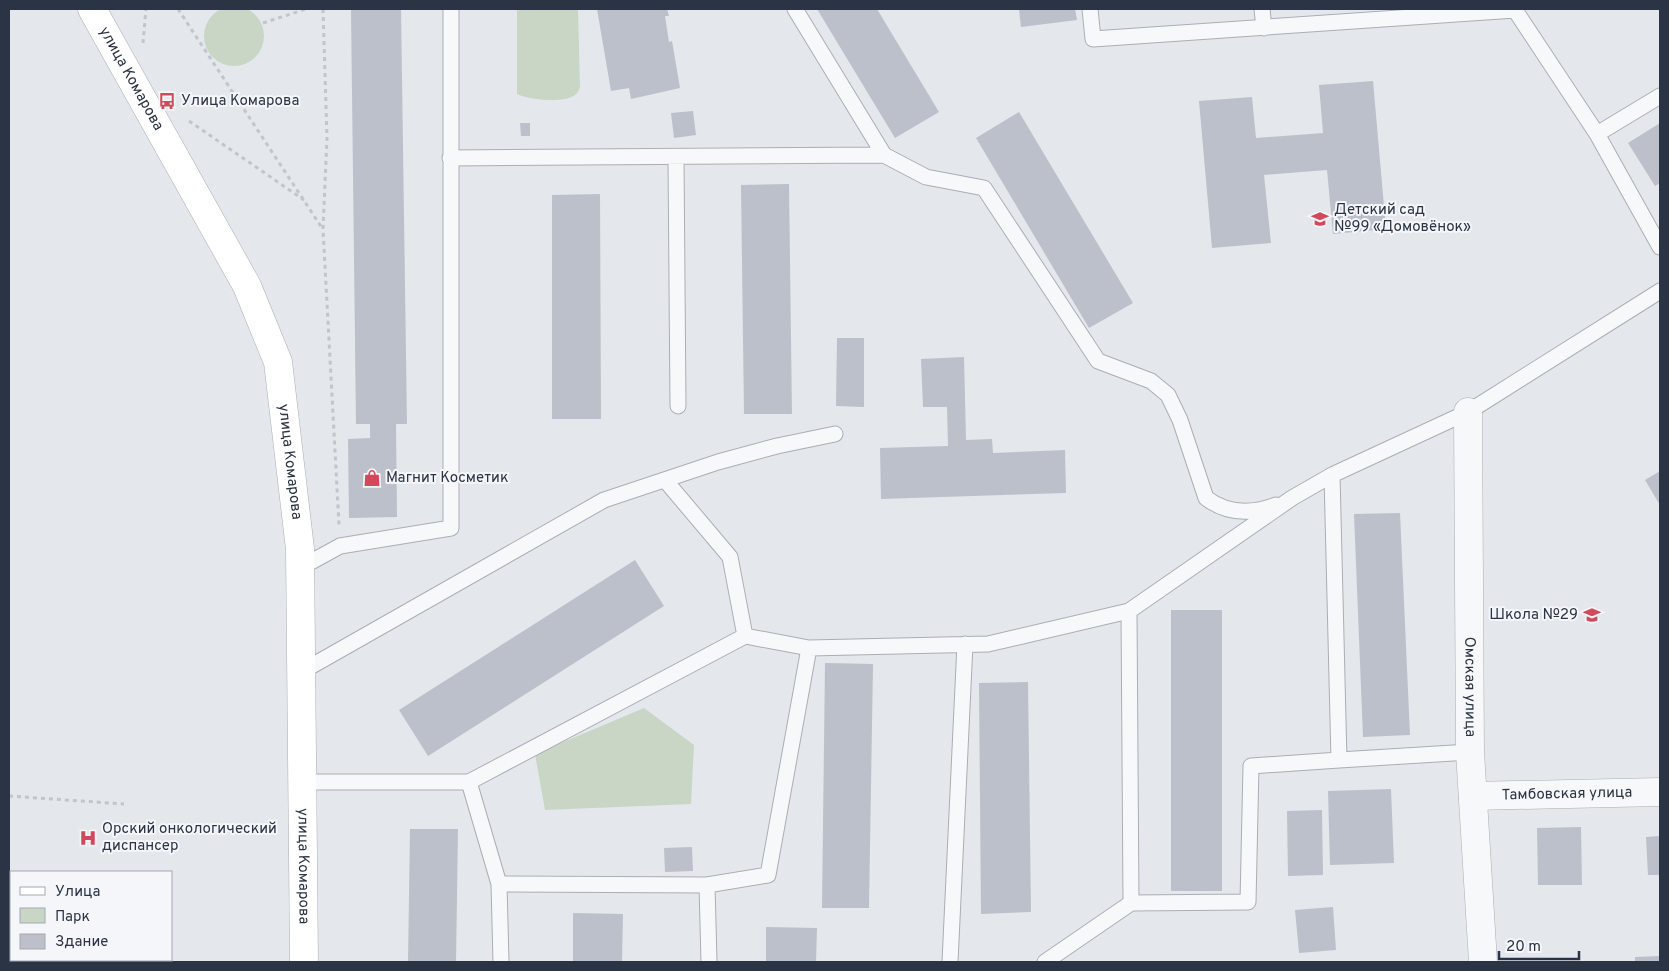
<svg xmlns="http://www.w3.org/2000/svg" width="1669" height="971" font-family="Overpass,sans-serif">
	<rect width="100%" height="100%" fill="#e4e7ec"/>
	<!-- green -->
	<path fill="#c9d6c5" d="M204 36a30 30 0 1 1 60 0a30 30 0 1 1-60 0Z
		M517 9H578L580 87C579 90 578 92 576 94 567 104 528 100 517 94Z
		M644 708 694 745 691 804 545 810 535 754Z"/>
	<!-- building -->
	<path fill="#bbc0ca" d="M351 9H401L407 424H396L397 517 349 518 348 439 370 438V424H356Z
		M597 9H667L669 16H665L669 42 672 41 680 88 631 99 629 88 611 91Z
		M817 9H877L939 112 895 138Z
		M1019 9H1075L1077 20 1021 27Z
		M1373 81 1386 229 1333 234 1327 170 1264 175 1271 243 1212 248 1199 101 1252 97 1256 138 1323 133 1319 85Z
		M693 111 696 135 674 138 671 113Z
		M1019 112 1133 303 1089 328 976 138Z
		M520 123H530V136H521Z
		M1660 123V183L1655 186 1628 143Z
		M789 184 792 414H744L741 185Z
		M600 194 601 419H552V195Z
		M837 338H864V407L836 406Z
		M964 357 966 440 992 439 993 453 1065 450 1066 493 881 499 880 448 948 446 947 407H923L921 359Z
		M1660 471V505L1645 480Z
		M1400 513 1410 735 1363 737 1354 514Z
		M635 560 664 606 428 756 399 710Z
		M1171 610H1222V891H1171Z
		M825 663 873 664 869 908H822Z
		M1028 682 1031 912 981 914 979 683Z
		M1391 789 1394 863 1330 865 1328 791Z
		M1322 810 1323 875 1288 876 1287 811Z
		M1581 827 1582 885H1538L1537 828Z
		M410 829H458L456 962H408Z
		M1660 836V875H1648L1646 837Z
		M692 847 693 871 665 872 664 848Z
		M1333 907 1336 950 1299 953 1295 910Z
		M573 913 623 914 622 962H573Z
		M766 927 817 928 816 962H766Z
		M1660 956V962H1635V957Z"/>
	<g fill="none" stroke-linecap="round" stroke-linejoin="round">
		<!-- service casing -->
		<g stroke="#a9aeb7" stroke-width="17">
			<path id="service" d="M795 9 884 155 926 177 984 188 1098 361 1151 381 1168 395 1180 420 1206 498C1227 514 1252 514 1276 505
				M1090 9 1093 39 1515 10 1597 134 1660 247
				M1262 9 1264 28
				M1597 134 1660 96
				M676 157 678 406
				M450 158 884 155
				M1332 475 1339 760 1470 752
				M665 480 730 557 745 636
				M300 568 340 546 451 528V9
				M1129 611 1131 903
				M301 672 604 500 718 462 777 446 835 434
				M303 782H469L745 636 809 648 988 644 1129 611 1292 498 1332 475 1468 412 1660 291
				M469 782 499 884 707 885
				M499 884 501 962
				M709 962 707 885 768 875 809 648
				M950 962 965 644
				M1045 962 1131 903 1248 902 1251 766 1339 760"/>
		</g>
		<!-- minor casing -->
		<g stroke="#a9aeb7" stroke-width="29">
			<g id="minor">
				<path id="s1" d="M1468 412 1470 752 1483 962"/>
				<path id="s2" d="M1473 796 1660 792"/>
			</g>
		</g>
		<!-- secondary casing -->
		<g stroke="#a9aeb7" stroke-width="29">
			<g id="secondary">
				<path id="s3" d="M92 9 247 286 278 362 300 549 304 962"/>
			</g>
		</g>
		<!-- path -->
		<path stroke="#c2c5cb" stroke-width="3" stroke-dasharray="4 4" stroke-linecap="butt" d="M178 9 322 228
			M323 9 327 138 323 229 339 525
			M263 23 306 9
			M143 43 146 9
			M189 121 304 200
			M9 796 124 804
			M9 898H11"/>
		<!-- service -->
		<use href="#service" stroke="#f7f8fa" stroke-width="15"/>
		<!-- minor -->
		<use href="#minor" stroke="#f7f8fa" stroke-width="28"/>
		<!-- secondary -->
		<use href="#secondary" stroke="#fff" stroke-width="28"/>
	</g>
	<!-- icons -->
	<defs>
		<g id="bus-bare" transform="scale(1.35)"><path d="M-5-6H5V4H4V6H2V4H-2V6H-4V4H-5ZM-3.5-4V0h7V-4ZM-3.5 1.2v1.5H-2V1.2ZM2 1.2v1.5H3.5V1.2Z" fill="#d1495b" stroke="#f4f6f9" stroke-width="2.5" paint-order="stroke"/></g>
		<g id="school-bare" transform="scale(1.35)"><path d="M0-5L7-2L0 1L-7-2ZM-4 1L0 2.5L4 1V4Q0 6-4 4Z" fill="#d1495b" stroke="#f4f6f9" stroke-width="2.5" paint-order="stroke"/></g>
		<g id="shop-bare" transform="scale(1.35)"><path d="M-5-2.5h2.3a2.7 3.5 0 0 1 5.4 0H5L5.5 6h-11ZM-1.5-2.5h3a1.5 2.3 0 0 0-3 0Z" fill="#d1495b" stroke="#f4f6f9" stroke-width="2.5" paint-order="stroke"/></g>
		<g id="hospital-bare" transform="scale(1.35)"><path d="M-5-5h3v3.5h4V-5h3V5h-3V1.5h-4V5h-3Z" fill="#d1495b" stroke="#f4f6f9" stroke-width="2.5" paint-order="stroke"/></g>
	</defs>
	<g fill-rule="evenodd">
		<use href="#bus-bare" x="167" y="101"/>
		<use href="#school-bare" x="1320" y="219"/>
		<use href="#shop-bare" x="372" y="478"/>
		<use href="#school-bare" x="1592" y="615"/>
		<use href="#hospital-bare" x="88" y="838"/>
	</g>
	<g text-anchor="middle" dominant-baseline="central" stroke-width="4" stroke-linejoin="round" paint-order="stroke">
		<!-- street labels -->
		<g font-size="15" fill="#2b3445" stroke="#f4f6f9">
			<text stroke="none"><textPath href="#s3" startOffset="80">улица Комарова</textPath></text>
			<text stroke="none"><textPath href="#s3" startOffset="500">улица Комарова</textPath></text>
			<text stroke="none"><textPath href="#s1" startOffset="275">Омская улица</textPath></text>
			<text stroke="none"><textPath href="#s2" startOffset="94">Тамбовская улица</textPath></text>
			<text stroke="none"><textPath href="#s3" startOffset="905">улица Комарова</textPath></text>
		</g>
		<!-- poi labels -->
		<g font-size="15" fill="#2b3445" stroke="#f4f6f9" text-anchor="start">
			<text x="181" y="101">Улица Комарова</text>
			<text x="1334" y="210">Детский сад<tspan x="1334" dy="17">№99 «Домовёнок»</tspan></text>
			<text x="386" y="478">Магнит Косметик</text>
			<text x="1578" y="615" text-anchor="end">Школа №29</text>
			<text x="102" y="829">Орский онкологический<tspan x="102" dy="17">диспансер</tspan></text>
		</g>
	</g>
	<!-- border -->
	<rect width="1669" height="971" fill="none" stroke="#2b3445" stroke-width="20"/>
	<!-- legend -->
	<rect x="10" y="871" width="162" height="90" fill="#f4f6f9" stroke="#a4a8b1"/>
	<rect x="20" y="887" width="25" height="8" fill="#ffffff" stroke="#a4a8b1"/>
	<text x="55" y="896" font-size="15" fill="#2b3445">Улица</text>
	<rect x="20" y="908" width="25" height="15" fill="#c9d6c5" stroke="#a4a8b1"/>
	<text x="55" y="921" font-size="15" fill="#2b3445">Парк</text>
	<rect x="20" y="934" width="25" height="15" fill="#bbc0ca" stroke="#a4a8b1"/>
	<text x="55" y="946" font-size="15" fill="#2b3445">Здание</text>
	<!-- scale -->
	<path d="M1499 951v8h80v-8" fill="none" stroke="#2b3445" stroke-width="2.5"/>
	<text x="1506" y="951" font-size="15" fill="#2b3445" stroke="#f4f6f9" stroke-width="4" paint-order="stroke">20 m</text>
</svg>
